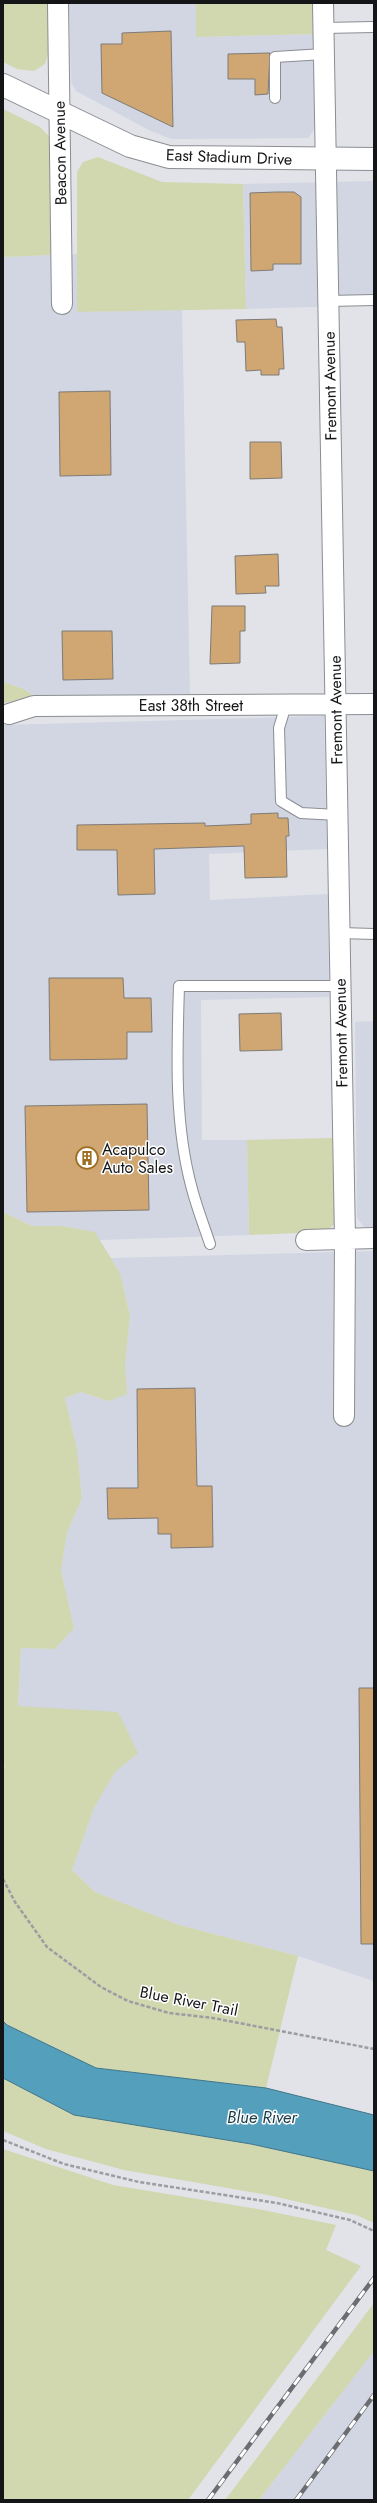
<svg xmlns="http://www.w3.org/2000/svg" width="377" height="2503" font-family="Jost,sans-serif">
	<rect width="100%" height="100%" fill="#e1e3e9"/>
	<!-- built -->
	<path fill="#d1d6e2" d="M69 3H196L197 37 314 34V130L308 138 171 139 149 130 76 91 71 82Z
		M374 181V305L246 309 243 184Z
		M77 254V312L182 310 190 695 36 698 24 689 3 682V257Z
		M324 716 327 849 209 854 210 900 328 894 329 997 201 1000 202 1140H247L249 1235 99 1240 94 1232 62 1226H32L3 1212V725Z
		M374 1021V1227H364L357 1218 355 1022Z
		M374 1251V1981L298 1956 179 1925 95 1892 72 1870 94 1808 115 1772 18 1706 21 1648 55 1649 74 1628 61 1570 67 1533 82 1498 77 1449 65 1398 81 1392 108 1401 127 1393 125 1364 130 1315 120 1273 111 1258Z
		M374 2351V2500H259Z"/>
	<!-- green -->
	<path fill="#d1d7af" d="M3 3H49V51L45 64 34 71 17 69 3 62Z
		M196 3H313L314 34 196 37Z
		M3 109 40 127 51 138 52 255 3 257Z
		M98 157 162 182 243 184 246 309 77 312V172L83 162Z
		M3 682 24 689 36 698 3 703Z
		M332 1138 335 1223 326 1232 249 1235 247 1140Z
		M3 1212 32 1226H62L95 1232 120 1273 130 1316 125 1364 127 1394 108 1401 81 1392 65 1398 77 1449 82 1498 67 1533 61 1570 74 1628 55 1649 21 1648 18 1706 118 1712 138 1753 115 1772 94 1808 72 1870 95 1892 179 1925 298 1956 266 2088 96 2068 7 2025 3 2021V1770L5 1767 3 1763Z
		M3 2078 74 2115 251 2144 374 2171V2223L356 2215 268 2195 124 2170 46 2149 3 2131Z
		M3 2149 113 2185 263 2210 336 2225 326 2250 361 2266 188 2500H3Z
		M374 2303V2351L259 2500H225Z"/>
	<!-- water -->
	<path fill="#549fbb" stroke="#41768a" d="M3 2021 7 2025 96 2068 266 2088 374 2115V2171L251 2144 74 2115 3 2078Z"/>
	<!-- building -->
	<path fill="#d0a772" stroke="#7e7a76" d="M171 31 173 127 102 93 101 44H122V33Z
		M270 53 268 94 255 95V79H228V54Z
		M276 192H294L301 197V264H273V270L251 271 250 193Z
		M276 319 277 327H282L284 369H279V375H261V370L246 371 245 342H237L236 320Z
		M110 391 111 475 60 476 59 392Z
		M250 442H281L282 478 250 479Z
		M278 554 279 586H265L266 593 236 594 235 556Z
		M212 606H245V631H240V663L210 664Z
		M62 631H112L113 679 63 680Z
		M278 813V818H288L289 836H286L287 877 245 878 244 846 154 849 155 894 118 895 117 850H77V825L205 823V826L251 824V814Z
		M49 978H123L124 998H151L152 1032H127V1059L50 1060Z
		M281 1013 282 1050 240 1051 239 1014Z
		M147 1104 149 1210 27 1212 25 1106Z
		M195 1388 197 1486H212L213 1547 171 1548V1534H158V1518L108 1519 107 1488H138L137 1389Z
		M359 1688H374V1944H361Z"/>
	<g fill="none" stroke-linecap="round" stroke-linejoin="round">
		<!-- service casing -->
		<g stroke="#8b8d92" stroke-width="12">
			<path id="service" d="M324 28 374 27
				M275 98V57L324 54
				M328 301 374 300
				M286 705 279 728 281 801 301 813 338 815
				M340 933 374 934
				M210 1244C204 1226 197 1208 192 1189 174 1124 177 1053 179 986H341"/>
		</g>
		<!-- minor casing -->
		<g stroke="#8b8d92" stroke-width="22">
			<path id="minor" d="M58 3 62 304
				M323 3 345 1239 344 1416
				M9 714 34 706 374 704
				M306 1240 374 1238"/>
		</g>
		<!-- secondary casing -->
		<g stroke="#8b8d92" stroke-width="24">
			<path id="secondary" d="M3 85 130 146 169 157 374 159"/>
		</g>
		<!-- path -->
		<path stroke="#9b9da2" stroke-width="2.5" stroke-dasharray="4 2" stroke-linecap="butt" d="M3 1879 15 1902 47 1947 101 1987 128 2001 169 2013 213 2018 374 2049
			M3 2140 64 2164 139 2182 277 2203 350 2220 374 2231"/>
		<!-- service -->
		<use href="#service" stroke="#fff" stroke-width="10"/>
		<!-- minor -->
		<use href="#minor" stroke="#fff" stroke-width="20"/>
		<!-- secondary -->
		<use href="#secondary" stroke="#fff" stroke-width="22"/>
		<!-- rail casing -->
		<g stroke="#6b6d71" stroke-width="4.5">
			<path id="rail" d="M208 2500 374 2278
				M296 2500 374 2395"/>
		</g>
		<!-- rail -->
		<use href="#rail" stroke="#fff" stroke-width="3" stroke-dasharray="9" stroke-linecap="butt"/>
	</g>
	<!-- icons -->
	<defs>
		<g id="building-ring" transform="scale(1.15)"><circle r="9.5" fill="#fff" stroke="#9e6f21" stroke-width="1.5"/><path d="M-4-6H4V6H1V3H-1V6H-4ZM-2.5-4.3h1.7v1.8h-1.7ZM.8-4.3h1.7v1.8H.8ZM-2.5-1h1.7V.8h-1.7ZM.8-1h1.7V.8H.8Z" fill="#9e6f21"/></g>
	</defs>
	<g fill-rule="evenodd">
		<use href="#building-ring" x="87" y="1158"/>
	</g>
	<g text-anchor="middle" dominant-baseline="central" stroke-width="3" stroke-linejoin="round" paint-order="stroke">
		<!-- street labels -->
		<g font-size="16" fill="#141517" stroke="#fff">
			<text transform="translate(60 153) rotate(-91)">Beacon Avenue</text>
			<text transform="translate(229 157) rotate(2)">East Stadium Drive</text>
			<text transform="translate(330 386) rotate(-91)">Fremont Avenue</text>
			<text x="191" y="705">East 38th Street</text>
			<text transform="translate(336 710) rotate(-91)">Fremont Avenue</text>
			<text transform="translate(341 1033) rotate(-91)">Fremont Avenue</text>
			<text transform="translate(189 2001) rotate(11)">Blue River Trail</text>
		</g>
		<!-- poi labels -->
		<g font-size="16" fill="#141517" stroke="#fff" text-anchor="start">
			<text x="102" y="1149">Acapulco<tspan x="102" dy="18">Auto Sales</tspan></text>
		</g>
		<!-- water labels -->
		<g font-size="17" font-style="italic" fill="#1a3c49" stroke="#fff">
			<text x="262" y="2117">Blue River</text>
		</g>
	</g>
	<!-- border -->
	<rect width="377" height="2503" fill="none" stroke="#141517" stroke-width="8"/>
</svg>
